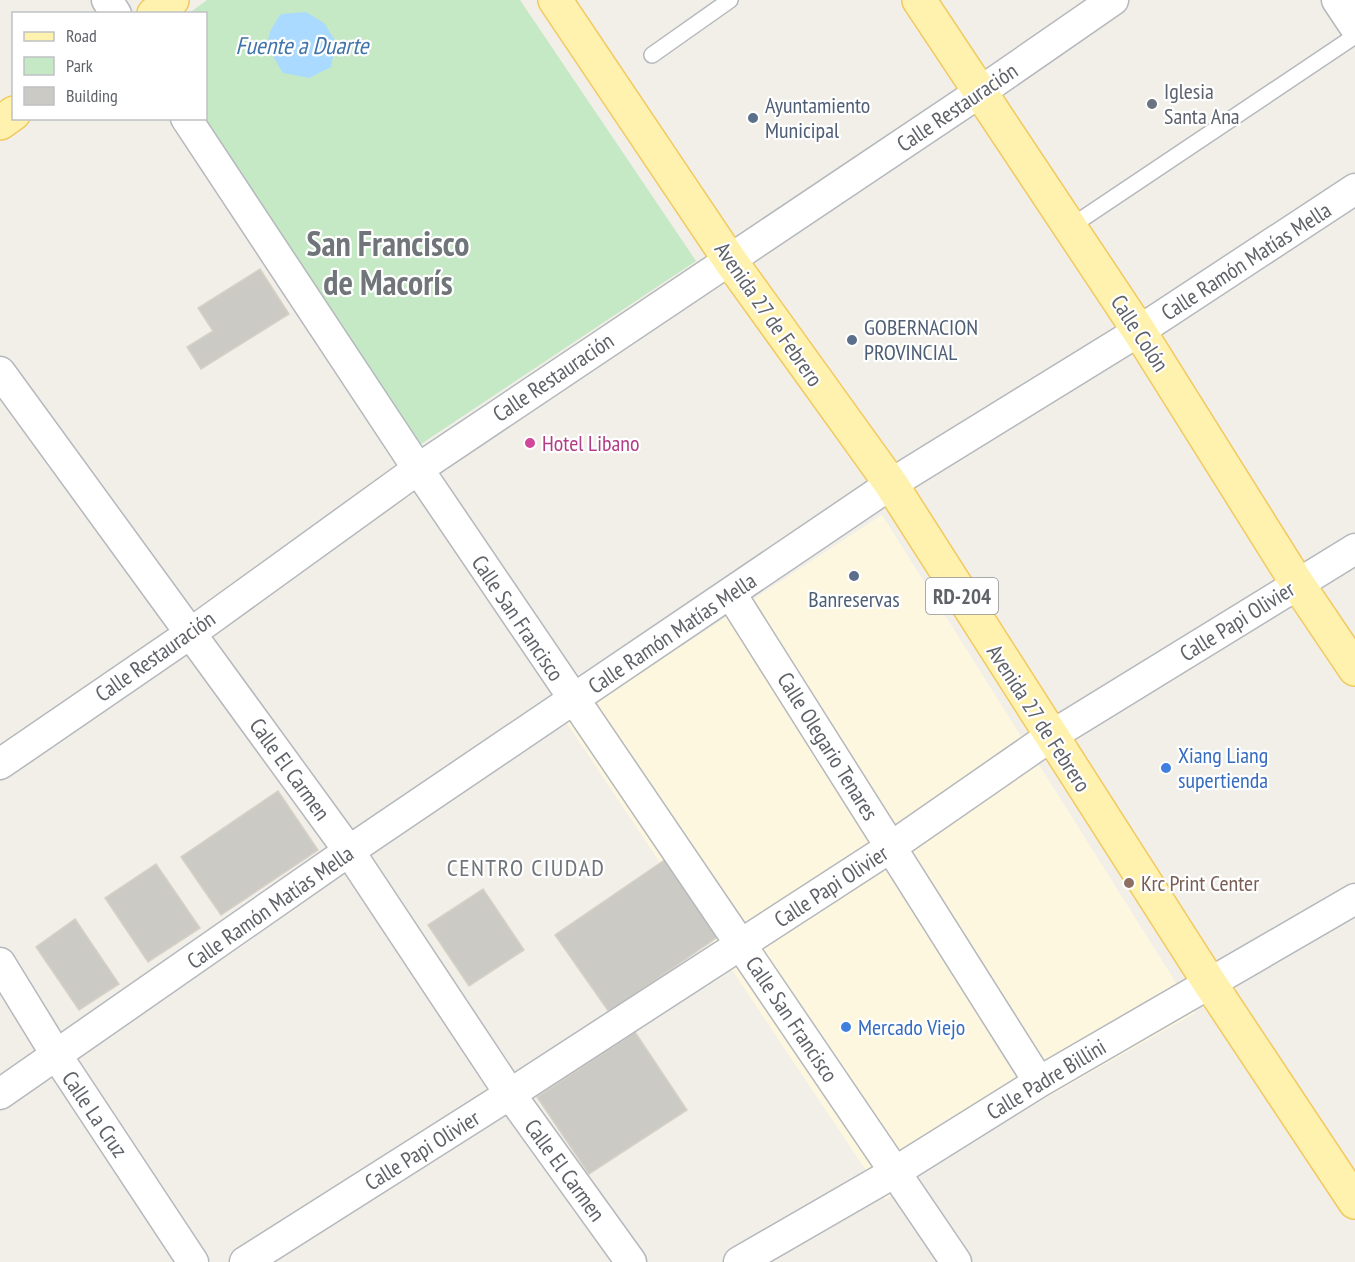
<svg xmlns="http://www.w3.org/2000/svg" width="1355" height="1262" font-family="'PT Sans Narrow',sans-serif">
	<rect width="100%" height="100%" fill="#f1efe8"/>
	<!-- commercial -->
	<path fill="#fef7e0" d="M882 515 1195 1013 916 1172 886 1200 566 722Z"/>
	<!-- green -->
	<path fill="#c5e8c5" d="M207 0H520L696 261 421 444 201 119 206 118V14H188Z"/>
	<!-- water -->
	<path fill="#aadaff" d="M306 12 324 23 336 42 331 67 309 78 283 73C267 46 261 41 281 14Z"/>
	<!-- building -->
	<path fill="#cccac5" stroke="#d6d1c6" stroke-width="1.5" d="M260 269 289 314 201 369 187 347 213 331 198 308Z
		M278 791 318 850 221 915 181 857Z
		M666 859 719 936 609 1012 555 935Z
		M156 864 200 928 148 962 105 898Z
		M483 889 524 950 469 986 428 925Z
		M75 919 119 984 79 1010 36 947Z
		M635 1032 687 1110 589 1174 537 1097Z"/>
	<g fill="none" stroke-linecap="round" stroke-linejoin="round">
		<!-- service casing -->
		<g stroke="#b5b8bc" stroke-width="18">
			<path id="service" d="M652 55 730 0
				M1070 227 1355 36"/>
		</g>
		<!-- minor casing -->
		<g stroke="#b5b8bc" stroke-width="33">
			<path id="minor" d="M107 0 116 14
				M1337 0 1355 27
				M186 118 418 469 956 1262
				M0 372 349 851 510 1094 631 1262
				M731 594 1039 1082
				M0 764 191 633 418 469 980 92 1113 0
				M0 963 57 1056 193 1262
				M0 1094 349 851 891 484 1139 331 1355 189
				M245 1262 510 1094 891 847 1051 736 1355 549
				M739 1262 895 1172 1039 1082 1355 899"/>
		</g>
		<!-- primary casing -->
		<g stroke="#f2c960" stroke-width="36">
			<path id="primary" d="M555 0 729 259 891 484 1209 982 1355 1202
				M919 0 1139 331 1297 583 1355 669
				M154 14 172 0
				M0 123 14 113"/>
		</g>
		<!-- service -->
		<use href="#service" stroke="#fff" stroke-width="15"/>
		<!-- minor -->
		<use href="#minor" stroke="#fff" stroke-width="30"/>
		<!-- primary -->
		<use href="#primary" stroke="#fff2af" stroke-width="33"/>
	</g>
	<!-- markers -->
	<circle fill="#6b7280" stroke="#fff" stroke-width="2" cx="1152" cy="104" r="6"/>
	<g fill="#5c6f8a" stroke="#fff" stroke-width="2">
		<circle cx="753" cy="118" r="6"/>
		<circle cx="852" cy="340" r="6"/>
		<circle cx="854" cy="576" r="6"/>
	</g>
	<circle fill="#d1479c" stroke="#fff" stroke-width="2" cx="530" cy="443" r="6"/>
	<g fill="#3f7fe0" stroke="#fff" stroke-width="2">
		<circle cx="1166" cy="768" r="6"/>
		<circle cx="846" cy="1027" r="6"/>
	</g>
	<circle fill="#8d6e63" stroke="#fff" stroke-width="2" cx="1129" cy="883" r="6"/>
	<g text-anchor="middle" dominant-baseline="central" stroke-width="4.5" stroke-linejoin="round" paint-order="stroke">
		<!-- shield labels -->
		<rect fill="#fff" stroke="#8f9295" stroke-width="1.5" x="926" y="578" width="72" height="36" rx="4.5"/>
		<g font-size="21" font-weight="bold" fill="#5f6368">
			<text x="962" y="596">RD-204</text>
		</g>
		<!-- worship labels -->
		<g font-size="22" fill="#5b616d" stroke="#fff" text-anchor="start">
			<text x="1164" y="91">Iglesia<tspan x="1164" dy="25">Santa Ana</tspan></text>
		</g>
		<!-- service labels -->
		<g font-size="22" fill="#4e5e75" stroke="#fff" text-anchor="start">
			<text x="765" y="105">Ayuntamiento<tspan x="765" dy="25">Municipal</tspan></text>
			<text x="864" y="327">GOBERNACION<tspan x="864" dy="25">PROVINCIAL</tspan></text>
			<text x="854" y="599" text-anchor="middle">Banreservas</text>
		</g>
		<!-- street labels -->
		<g font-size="22" fill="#5f6368" stroke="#fff">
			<text transform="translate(957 107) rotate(-34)">Calle Restauración</text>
			<text transform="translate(1246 261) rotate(-33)">Calle Ramón Matías Mella</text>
			<text transform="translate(769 314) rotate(55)">Avenida 27 de Febrero</text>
			<text transform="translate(1140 333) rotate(57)">Calle Colón</text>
			<text transform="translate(553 377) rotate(-34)">Calle Restauración</text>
			<text transform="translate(518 618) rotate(56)">Calle San Francisco</text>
			<text transform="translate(1237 621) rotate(-32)">Calle Papi Olivier</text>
			<text transform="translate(672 633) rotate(-34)">Calle Ramón Matías Mella</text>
			<text transform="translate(155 656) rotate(-35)">Calle Restauración</text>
			<text transform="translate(1039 718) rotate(57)">Avenida 27 de Febrero</text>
			<text transform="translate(828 746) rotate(58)">Calle Olegario Tenares</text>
			<text transform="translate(290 769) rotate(54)">Calle El Carmen</text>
			<text transform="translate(831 886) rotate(-33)">Calle Papi Olivier</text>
			<text transform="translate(270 907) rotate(-35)">Calle Ramón Matías Mella</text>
			<text transform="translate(792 1019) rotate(56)">Calle San Francisco</text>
			<text transform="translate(1046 1079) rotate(-31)">Calle Padre Billini</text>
			<text transform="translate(95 1114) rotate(56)">Calle La Cruz</text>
			<text transform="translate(422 1150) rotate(-32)">Calle Papi Olivier</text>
			<text transform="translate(565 1170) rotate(54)">Calle El Carmen</text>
		</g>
		<!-- hotel labels -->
		<g font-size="22" fill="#b23c85" stroke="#fff" text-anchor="start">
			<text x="542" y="443">Hotel Libano</text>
		</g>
		<!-- shop labels -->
		<g font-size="22" fill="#366cbe" stroke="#fff" text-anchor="start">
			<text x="1178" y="755">Xiang Liang<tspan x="1178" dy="25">supertienda</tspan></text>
			<text x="858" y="1027">Mercado Viejo</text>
		</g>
		<!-- education labels -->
		<g font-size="22" fill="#785e54" stroke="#fff" text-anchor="start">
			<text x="1141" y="883">Krc Print Center</text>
		</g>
		<!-- water labels -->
		<g font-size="24" font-style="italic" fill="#4174aa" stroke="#fff">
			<text x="302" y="45">Fuente a Duarte</text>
		</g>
		<!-- neighbourhood labels -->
		<g font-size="24" letter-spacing="1.5" fill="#70757a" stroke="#fff">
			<text x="526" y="867">CENTRO CIUDAD</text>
		</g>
		<!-- town labels -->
		<g font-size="34" font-weight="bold" fill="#70757a" stroke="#fff">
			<text x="388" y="243">San Francisco<tspan x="388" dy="39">de Macorís</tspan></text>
		</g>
	</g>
	<!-- legend -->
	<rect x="12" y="12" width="195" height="108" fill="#ffffff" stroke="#bfc1c3" stroke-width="1.5"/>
	<rect x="24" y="32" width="30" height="9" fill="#fff2af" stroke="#bfc1c3" stroke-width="1.5"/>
	<text x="66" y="42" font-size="18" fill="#5f6368">Road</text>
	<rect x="24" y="57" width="30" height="18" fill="#c5e8c5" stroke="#bfc1c3" stroke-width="1.5"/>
	<text x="66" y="72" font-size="18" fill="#5f6368">Park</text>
	<rect x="24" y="87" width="30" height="18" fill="#cccac5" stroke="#bfc1c3" stroke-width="1.5"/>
	<text x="66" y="102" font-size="18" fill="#5f6368">Building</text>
</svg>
